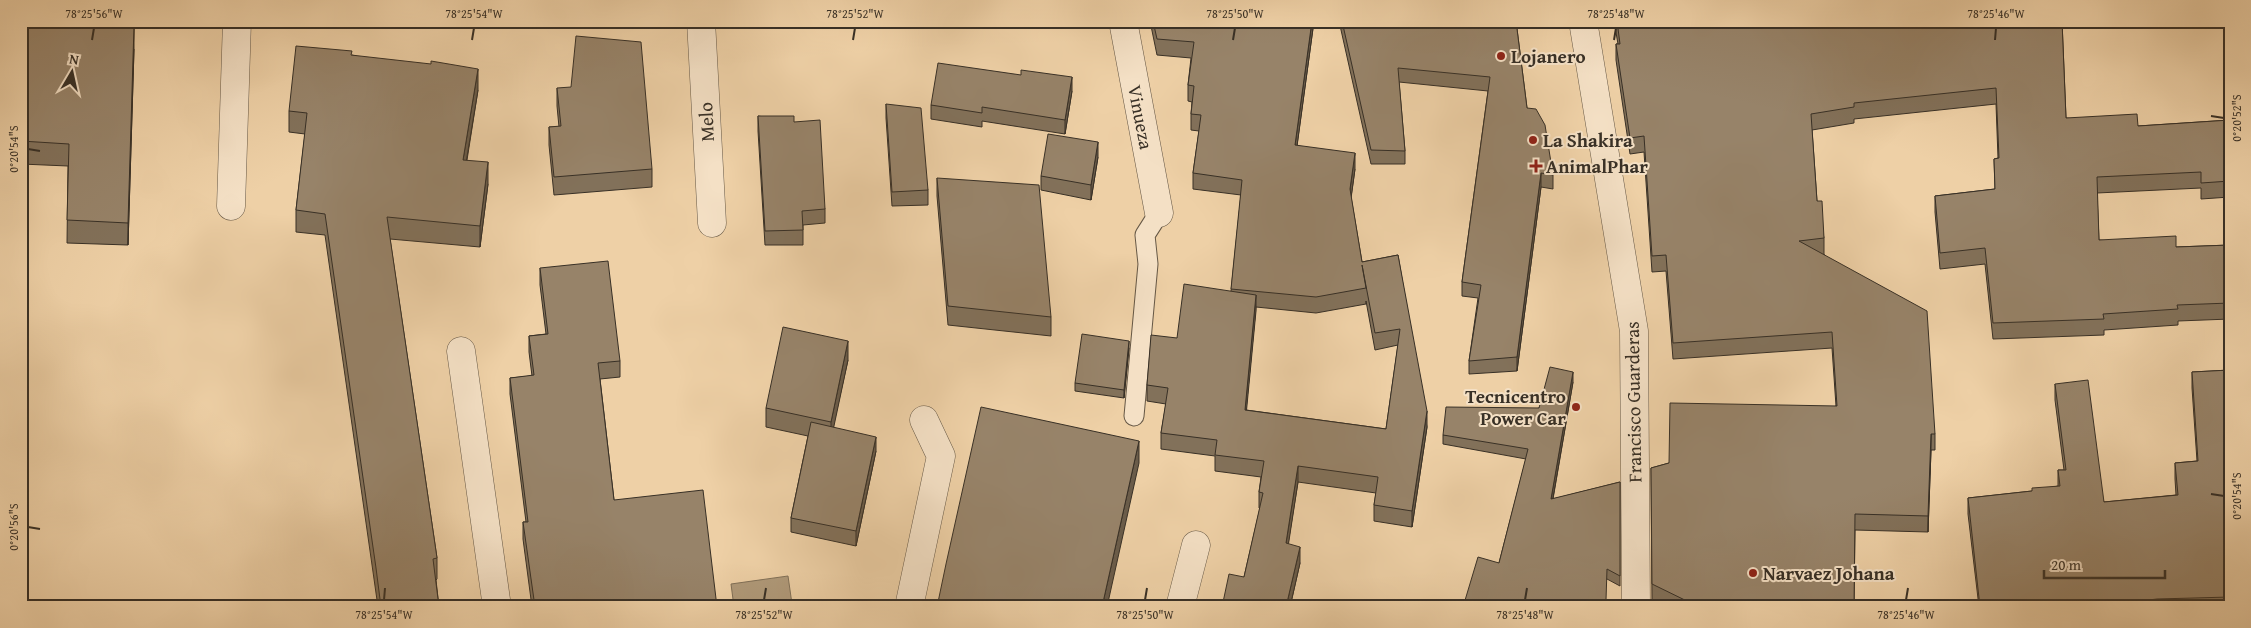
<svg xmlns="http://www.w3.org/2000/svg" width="2251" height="628" font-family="'Gentium Book Plus',serif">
	<rect width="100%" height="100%" fill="#eed0a6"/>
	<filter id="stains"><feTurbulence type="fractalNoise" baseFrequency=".004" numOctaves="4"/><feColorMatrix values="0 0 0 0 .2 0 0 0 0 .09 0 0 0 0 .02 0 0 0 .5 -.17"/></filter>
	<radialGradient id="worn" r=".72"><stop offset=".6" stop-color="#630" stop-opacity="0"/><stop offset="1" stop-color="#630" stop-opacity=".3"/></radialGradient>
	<!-- water -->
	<path fill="#b09a7a" stroke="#807058" d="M788 576 792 604 770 607H734L731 584Z"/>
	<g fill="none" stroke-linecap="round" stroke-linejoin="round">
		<!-- service casing -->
		<g stroke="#665846" stroke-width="21">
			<path id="service" d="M1134 416 1148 264 1145 235 1159 213"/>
		</g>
		<!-- minor casing -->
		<g stroke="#665846" stroke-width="29">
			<path id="minor" d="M701 21 712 223
				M1123 21 1159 213
				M231 206 237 21
				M461 351 497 607
				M909 607 941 456 924 420
				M1180 607 1196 545"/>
		</g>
		<!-- tertiary casing -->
		<g stroke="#665846" stroke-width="29">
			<path id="tertiary" d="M1583 21 1634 331 1636 607"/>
		</g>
		<!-- service -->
		<use href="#service" stroke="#f4e0c5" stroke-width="19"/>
		<!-- minor -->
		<use href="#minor" stroke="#f4e0c5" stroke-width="28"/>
		<!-- tertiary -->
		<use href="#tertiary" stroke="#f4e0c5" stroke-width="28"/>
	</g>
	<!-- wall -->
	<path fill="#82715a" stroke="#383026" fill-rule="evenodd" d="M63 21V24L134 49 128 245 67 243 68 166 21 164V30Z
		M1150 21H1314L1297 145 1355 169 1351 197 1362 262 1398 255 1427 427 1412 527 1374 521V505L1376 493 1298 482 1288 544 1300 563 1290 607H1222L1244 577 1260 508H1259V492L1261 477 1215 471V456L1161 449V433L1166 404 1147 401V385L1177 338 1231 291 1241 195 1193 189V173L1199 131 1191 130V114L1192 102 1188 101V85L1191 58 1157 55ZM1366 301 1375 350 1398 345 1386 429 1246 410 1256 307 1316 313 1366 304Z
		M1339 21H1516L1527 108 1553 175V189L1541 187 1517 371 1469 374V361L1478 298 1462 296V282L1488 91 1399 82 1405 151V164H1371Z
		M1614 21H2062L2066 118 2138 126 2230 120V197L2201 199V188L2097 193 2099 240 2176 247 2230 245V319L2178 321V325L2104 330V335L1993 339 1985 264 1940 269 1935 212V196L1995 189 1994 159 1998 158 1996 104 1854 119V123L1812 130 1817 201 1824 238V254L1935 434V450H1931L1928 532 1855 530 1854 607H1665L1652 600 1651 468 1669 463 1836 406 1832 348 1673 359 1666 271 1652 272 1644 152 1630 154 1616 60V44H1618Z
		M352 55 478 90 467 160 488 184 480 247 390 239 437 558V579L436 580 439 607H378L325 235 296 232V210L305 134 289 132V111Z
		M557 88 652 169V187L554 195 549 145V127H559L557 106Z
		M1072 91 1065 134 982 121V127L931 119V105Z
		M886 104 928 190V205L892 206 886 118Z
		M758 116 794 122 825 209V223L803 225V245H765L758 131Z
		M1098 157 1091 200 1041 190V176Z
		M937 178 1051 317V336L948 325 937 196Z
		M540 268 620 361V377L600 379 614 500 717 607H532L523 539V522H526L510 394V378L532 376 529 352V336L546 334 540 285Z
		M1129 348 1124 398 1075 391V383Z
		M848 360 833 427 876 451 856 546 791 532V518L808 436 766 427V408Z
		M2230 370V607H1979L1968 514V498L2032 491 2058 486V470H2064L2055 400V384L2104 502 2176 495 2175 479V463L2197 461 2192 388V372Z
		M1573 382 1553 499 1620 482V586L1607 579 1499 563 1526 459 1443 444V435L1539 408Z"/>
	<!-- shaded-wall -->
	<path fill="#6a5c4a" stroke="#383026" d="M1312 21H1314L1295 161V145Z
		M134 26V49L128 245V223Z
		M478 69V90L463 181V160Z
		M1072 77V91L1065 134V120Z
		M1098 142V157L1091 200V185Z
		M1355 153V169L1350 206V189Z
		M488 162V184L480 247V226Z
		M1541 173V187L1517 371V357Z
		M1256 295V311L1245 426V410Z
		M848 341V360L831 440V422Z
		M1129 341V348L1124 398V390Z
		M1573 372V382L1551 509V499Z
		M1427 411V427L1412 527V511Z
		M1931 434V450L1928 532V516Z
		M876 437V451L856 546V531Z
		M1139 441V463L1107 607H1102Z
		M1298 466V482L1286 560V543Z
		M1300 547V563L1290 607H1286Z"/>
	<!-- building -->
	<path fill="#978369" stroke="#383026" d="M23 21H62V24L134 26 128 223 67 220 69 144 21 141V30H22Z
		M1153 21H1312L1295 145 1355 153 1350 189 1362 262 1398 255 1427 411 1412 511 1374 505 1378 477 1298 466 1286 543 1300 547 1286 607H1222L1229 574 1244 577 1263 493 1259 492 1264 461 1215 455 1217 440 1161 433 1168 388 1147 385 1151 335 1177 338 1184 284 1256 295 1245 410 1386 429 1400 329 1375 333 1362 265 1366 288 1316 297 1231 289 1242 180 1193 173 1201 115 1191 114 1194 86 1188 85 1194 42 1157 39Z
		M1342 21H1516L1527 108 1536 109 1545 125 1553 175 1541 173 1517 357 1469 361 1481 285 1462 282 1490 77 1398 68 1405 151 1371 150Z
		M1617 21H2062L2066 118 2137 114 2138 126 2230 120V181L2201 183V172L2097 177 2099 240 2176 236V247L2230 245V303L2177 305 2178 309 2103 314 2104 319 1993 323 1985 248 1940 253 1935 196 1995 189 1994 159 1999 158 1996 88 1854 103V107L1811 114 1817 201H1822L1824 238 1799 241 1927 311 1935 434H1931L1928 516 1855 514 1854 607 1693 604 1652 584 1651 468 1669 463 1670 403 1837 406 1832 332 1673 343 1666 255 1652 256 1644 136 1630 138 1616 44H1620Z
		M576 36 641 42 652 169 554 177 549 127 561 126 557 88 571 87Z
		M296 46 352 51 351 55 431 64V61L478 69 463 160 488 162 480 226 387 217 437 558 433 559 439 607H381L376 568 325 214 296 210 307 113 289 111Z
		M938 63 1021 75V70L1072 77 1065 120 982 107V113L931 105Z
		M886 104 921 108 928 190 892 192Z
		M758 116H794V122L820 120 825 209 802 211 803 230 765 231Z
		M1048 134 1098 142 1091 185 1041 176Z
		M937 178 1039 185 1051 317 948 306Z
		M608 261 620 361 598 363 614 500 703 490 717 607H535L523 522H528L510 378 534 375 529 336 548 334 540 268Z
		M783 327 848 341 831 422 766 408Z
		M1082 334 1129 341 1124 390 1075 383Z
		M1550 367 1573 372 1551 499 1620 482V576L1607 569 1606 600 1604 607H1463L1478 557 1499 563 1528 449 1443 435 1446 407 1539 408Z
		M2230 370V597L2157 599 2105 605V607H1980L1968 498 2032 491V488L2060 486 2058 470H2066L2055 384 2088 380 2104 502 2178 495 2175 463 2198 461 2192 372Z
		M981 407 1139 441 1102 607H937L946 564Z
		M811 422 876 437 856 531 791 518Z
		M1204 603 1220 607H1203Z"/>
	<!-- ticks -->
	<path fill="none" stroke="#383026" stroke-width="2" d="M92 40 94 28M472 40 474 28M853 40 855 28M1233 40 1235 28M1614 40 1616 28M1995 40 1996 28M2211 116 2224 118M28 149 40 151M2211 494 2224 496M28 527 40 529M384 600 385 588M764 600 766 588M1145 600 1147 588M1525 600 1527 588M1906 600 1908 588"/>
	<!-- markers -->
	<g fill="#8f2418" stroke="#f4e0c5" stroke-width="2">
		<circle cx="1501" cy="56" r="5"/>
		<circle cx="1533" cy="140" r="5"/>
		<path d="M1533.5 158.5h5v5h5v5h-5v5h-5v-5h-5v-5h5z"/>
		<circle cx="1576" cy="407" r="5"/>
		<circle cx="1753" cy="573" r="5"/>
	</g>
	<g text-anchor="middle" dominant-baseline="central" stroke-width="4" stroke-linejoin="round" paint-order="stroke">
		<!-- poi labels -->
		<g font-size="19" font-weight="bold" fill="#383026" stroke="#f4e0c5" text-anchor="start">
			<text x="1511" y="56">Lojanero</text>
			<text x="1543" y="140">La Shakira</text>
			<text x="1546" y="166">AnimalPhar</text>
			<text x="1566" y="396" text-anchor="end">Tecnicentro<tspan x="1566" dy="22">Power Car</tspan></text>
			<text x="1763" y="573">Narvaez Johana</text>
		</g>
		<!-- street labels -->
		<g font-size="19" fill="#383026" stroke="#f4e0c5">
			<text transform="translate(1141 117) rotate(79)">Vinueza</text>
			<text transform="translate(706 122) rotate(-93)">Melo</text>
			<text transform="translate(1633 402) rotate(-91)">Francisco Guarderas</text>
		</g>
	</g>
	<!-- margin -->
	<rect width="2251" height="628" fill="none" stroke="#eed0a6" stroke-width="55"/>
	<!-- north arrow -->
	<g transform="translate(72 72) rotate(9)" stroke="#f4e0c5" stroke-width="4" paint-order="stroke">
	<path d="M0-4L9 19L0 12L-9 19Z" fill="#383026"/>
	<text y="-8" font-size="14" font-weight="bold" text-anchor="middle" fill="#383026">N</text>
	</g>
	<!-- scale -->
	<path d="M2044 570v8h121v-8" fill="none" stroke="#383026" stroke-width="2.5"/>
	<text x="2051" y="570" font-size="15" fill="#383026" stroke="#f4e0c5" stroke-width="4" paint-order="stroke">20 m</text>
	<rect x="28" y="28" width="2196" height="572" fill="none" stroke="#383026" stroke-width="2"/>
	<g font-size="12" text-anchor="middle" fill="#383026">
		<text x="94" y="18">78°25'56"W</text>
		<text x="474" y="18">78°25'54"W</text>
		<text x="855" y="18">78°25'52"W</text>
		<text x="1235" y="18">78°25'50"W</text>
		<text x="1616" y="18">78°25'48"W</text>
		<text x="1996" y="18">78°25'46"W</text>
		<text transform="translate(2237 118) rotate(-90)" y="4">0°20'52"S</text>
		<text transform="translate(14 149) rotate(-90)" y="4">0°20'54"S</text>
		<text transform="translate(2237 496) rotate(-90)" y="4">0°20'54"S</text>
		<text transform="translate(14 527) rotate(-90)" y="4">0°20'56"S</text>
		<text x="384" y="619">78°25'54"W</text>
		<text x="764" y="619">78°25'52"W</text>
		<text x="1145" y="619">78°25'50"W</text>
		<text x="1525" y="619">78°25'48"W</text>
		<text x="1906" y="619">78°25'46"W</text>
	</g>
	<rect width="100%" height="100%" filter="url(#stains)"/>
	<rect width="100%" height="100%" fill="url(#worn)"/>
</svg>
